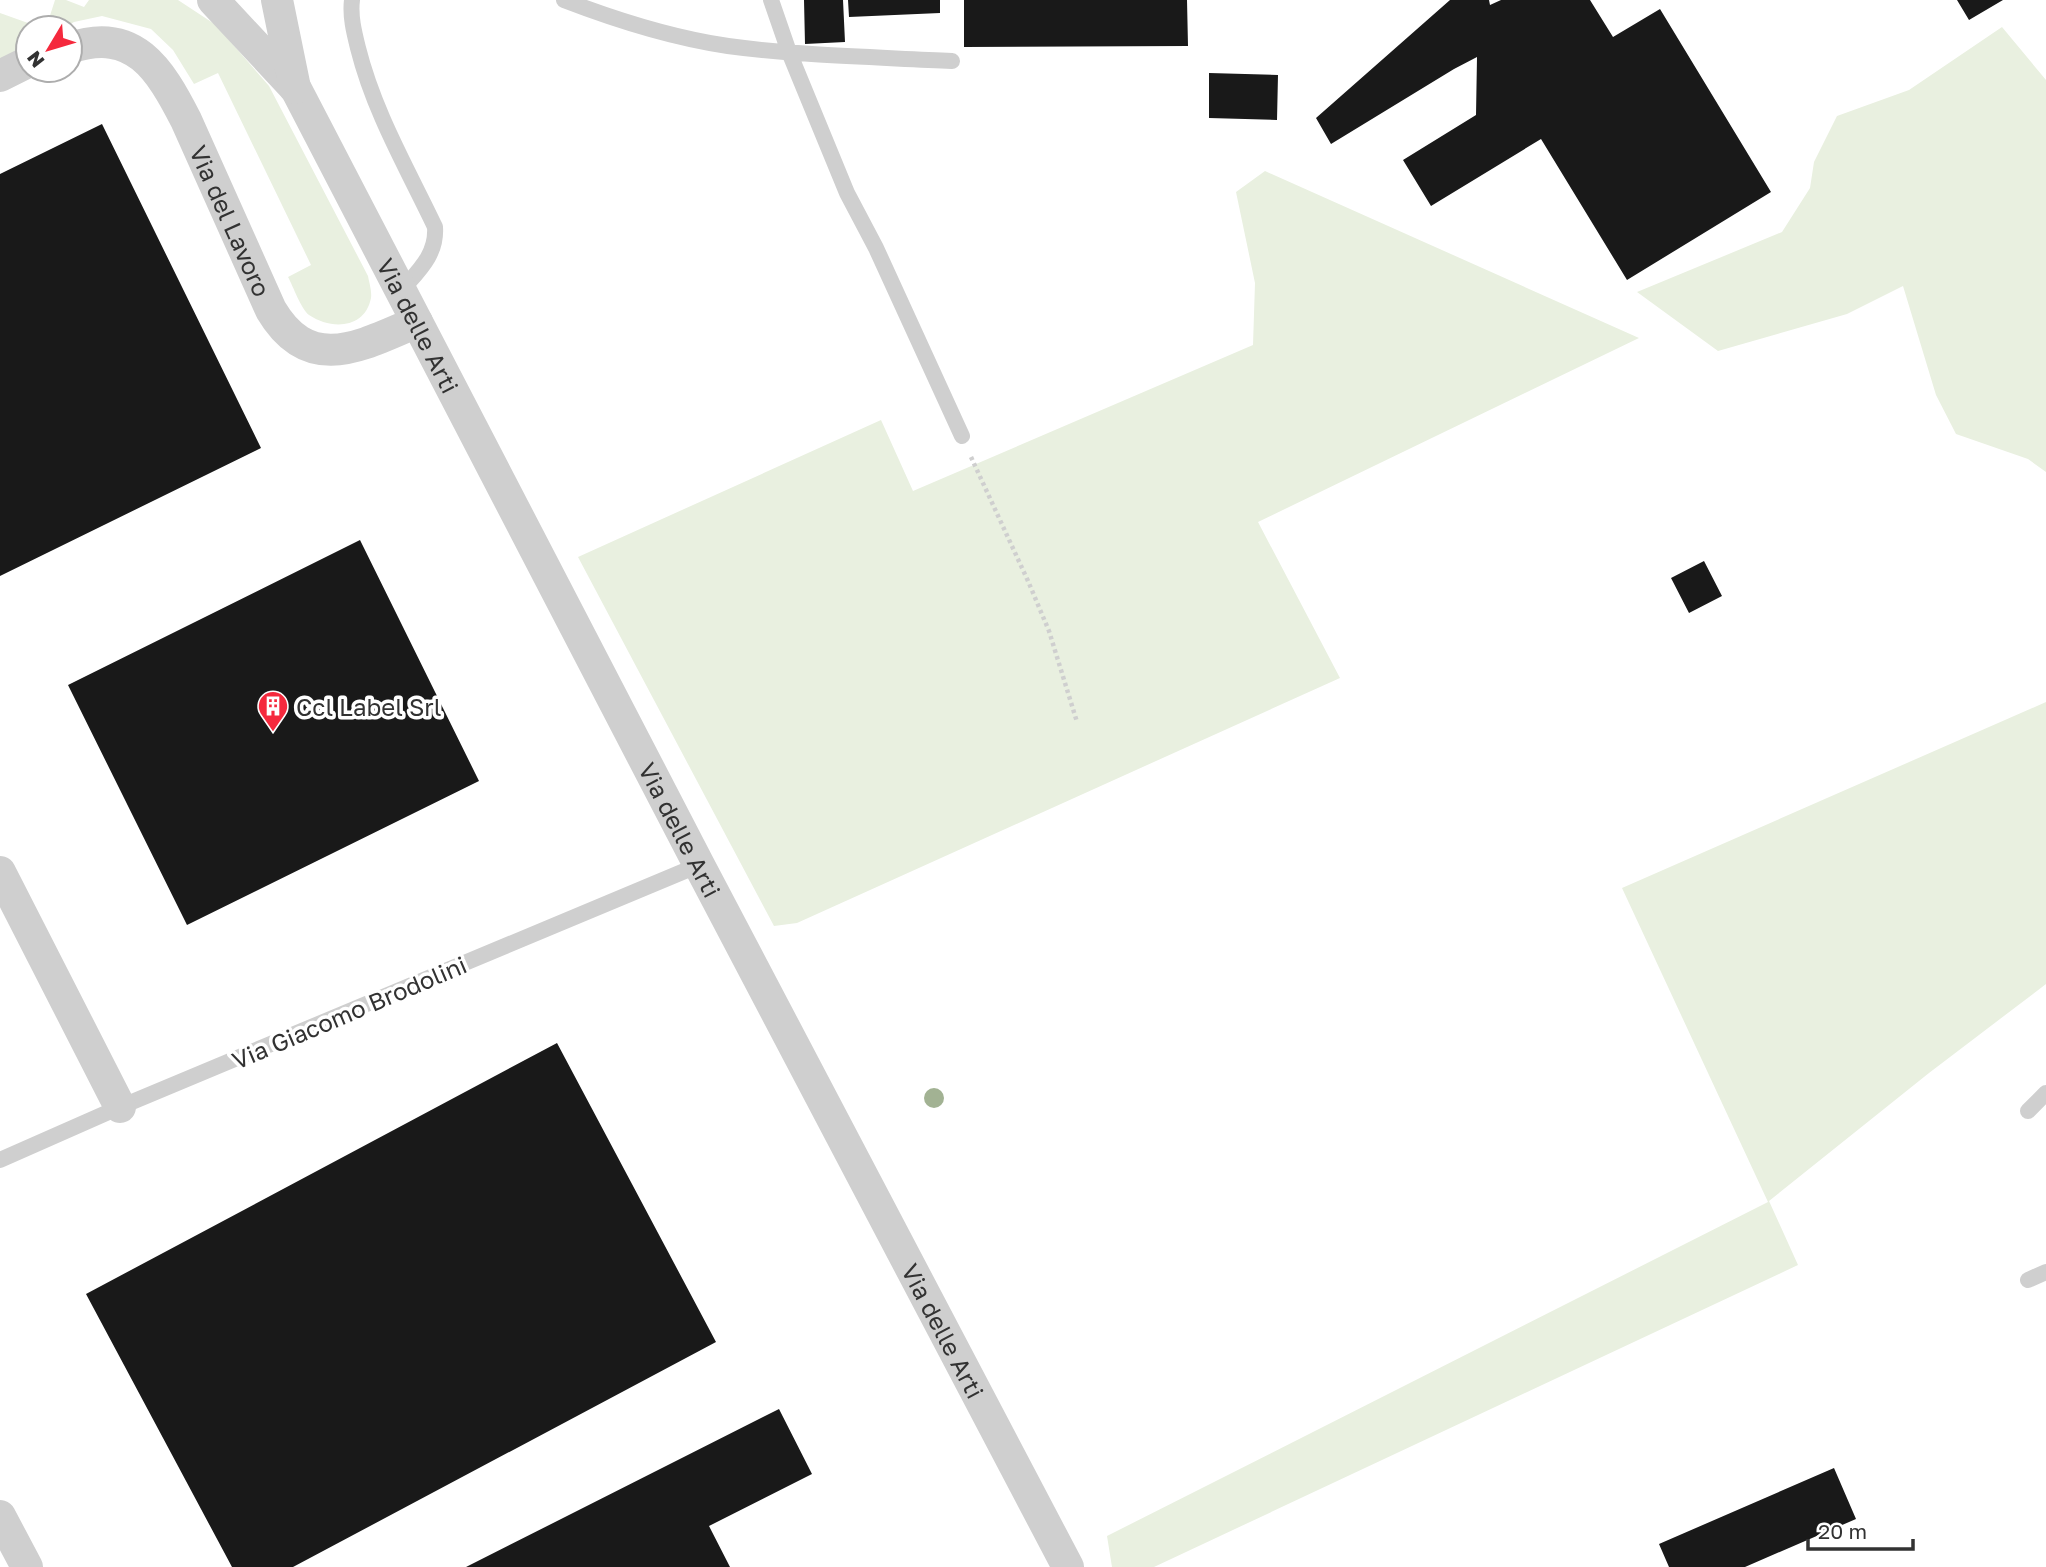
<svg xmlns="http://www.w3.org/2000/svg" width="2046" height="1567" font-family="'Golos Text',sans-serif">
	<rect width="100%" height="100%" fill="#fff"/>
	<!-- green -->
	<path fill="#e9f0e0" d="M55 0H66L84 7 89 0H178L216 25 269 86 368 276C369 282 372 291 371 298 365 329 331 330 309 315 301 309 293 286 288 277L311 265 218 73 194 84 173 50 151 29 102 16 74 22 63 28H46Z
		M0 13 42 28H28V46L0 59Z
		M2002 27 2046 80V472L2028 459 1956 434 1936 395 1903 286 1847 314 1718 351 1637 292 1782 232 1810 188 1814 162 1837 116 1909 90Z
		M1265 171 1639 338 1258 522 1340 678 797 923 774 926 578 557 881 420 913 491 1253 345 1255 283 1236 192Z
		M2046 702V984L1929 1073 1769 1201 1798 1265 1154 1567H1112L1107 1536 1768 1202 1622 888Z"/>
	<!-- building -->
	<path fill="#191919" d="M804 0H843L845 42 805 44Z
		M848 0H940V13L849 17Z
		M964 0H1187L1188 46 964 47Z
		M1450 0H1489L1490 5 1501 0H1590L1613 37 1660 9 1771 192 1627 280 1541 139 1431 206 1403 160 1476 115 1477 57 1454 69 1331 144 1316 118Z
		M1957 0H2003L1969 20Z
		M1209 73 1278 75 1277 120 1209 118Z
		M102 124 261 448 0 576V174Z
		M360 540 479 781 187 925 68 685Z
		M1704 561 1722 596 1689 613 1671 578Z
		M557 1043 716 1342 293 1567H232L86 1294Z
		M779 1409 812 1474 709 1526 730 1567H466Z
		M1834 1468 1856 1519 1745 1567H1669L1659 1544Z"/>
	<g fill="none" stroke-linecap="round" stroke-linejoin="round">
		<!-- path -->
		<path stroke="#cfcfcf" stroke-width="4.5" stroke-dasharray="3.5 3.5" stroke-linecap="butt" d="M971 457 1028 581 1049 631 1077 722"/>
		<!-- lane -->
		<path stroke="#cfcfcf" stroke-width="16" d="M352 0C350 16 354 32 358 48 374 112 407 168 435 227 437 255 418 271 401 291
			M564 0C616 20 673 38 728 46 802 56 877 57 952 61
			M771 0 789 52 847 193 876 248 962 436
			M2028 1111 2046 1093
			M0 1160 120 1107 699 865
			M2028 1280 2046 1272"/>
		<!-- street -->
		<g stroke="#cfcfcf" stroke-width="32">
			<path id="s1" d="M213 0 296 89 699 865 1068 1567"/>
			<path d="M277 0 295 88"/>
			<path id="s2" d="M70 48C134 26 160 69 186 120L271 310C310 376 362 345 417 322"/>
			<path d="M0 76 28 62"/>
			<path d="M0 872 120 1107"/>
			<path d="M0 1516 27 1567"/>
		</g>
	</g>
	<!-- trees -->
	<circle fill="#a2b293" cx="934" cy="1098" r="10"/>
	<!-- icons -->
	<defs>
		<g id="building-pin" transform="scale(1.575)"><path d="M0 17L-7.5 6A9.5 9.5 0 1 1 7.5 6Z" fill="#f5293d" stroke="#fff"/><path d="M-4-6H4V6H1V3H-1V6H-4ZM-2.5-4.3h1.7v1.8h-1.7ZM.8-4.3h1.7v1.8H.8ZM-2.5-1h1.7V.8h-1.7ZM.8-1h1.7V.8H.8Z" fill="#fff"/></g>
	</defs>
	<g fill-rule="evenodd">
		<use href="#building-pin" x="273" y="706"/>
	</g>
	<g text-anchor="middle" dominant-baseline="central" stroke-width="7" stroke-linejoin="round" paint-order="stroke">
		<!-- street labels -->
		<g font-size="24" fill="#323232" stroke="#fff">
			<text stroke="none"><textPath href="#s2" startOffset="264">Via del Lavoro</textPath></text>
			<text stroke="none"><textPath href="#s1" startOffset="388">Via delle Arti</textPath></text>
			<text stroke="none"><textPath href="#s1" startOffset="956">Via delle Arti</textPath></text>
			<text transform="translate(349 1012) rotate(-23)">Via Giacomo Brodolini</text>
			<text stroke="none"><textPath href="#s1" startOffset="1522">Via delle Arti</textPath></text>
		</g>
		<!-- poi labels -->
		<g font-size="24" fill="#323232" stroke="#fff" text-anchor="start">
			<text x="296" y="706">Ccl Label Srl</text>
		</g>
	</g>
	<!-- north arrow -->
	<g transform="translate(49 49) rotate(232)"><circle r="33" fill="#ffffff" stroke="#adadad" stroke-width="2"/>
	<path d="M0-5L12 26L0 18L-12 26Z" fill="#f5293d"/>
	<text y="-10" font-size="19" font-weight="bold" text-anchor="middle" fill="#323232">N</text>
	</g>
	<!-- scale -->
	<path d="M1808 1539v10h105v-10" fill="none" stroke="#323232" stroke-width="3.5"/>
	<text x="1818" y="1539" font-size="21" fill="#323232" stroke="#ffffff" stroke-width="5" paint-order="stroke">20 m</text>
</svg>
